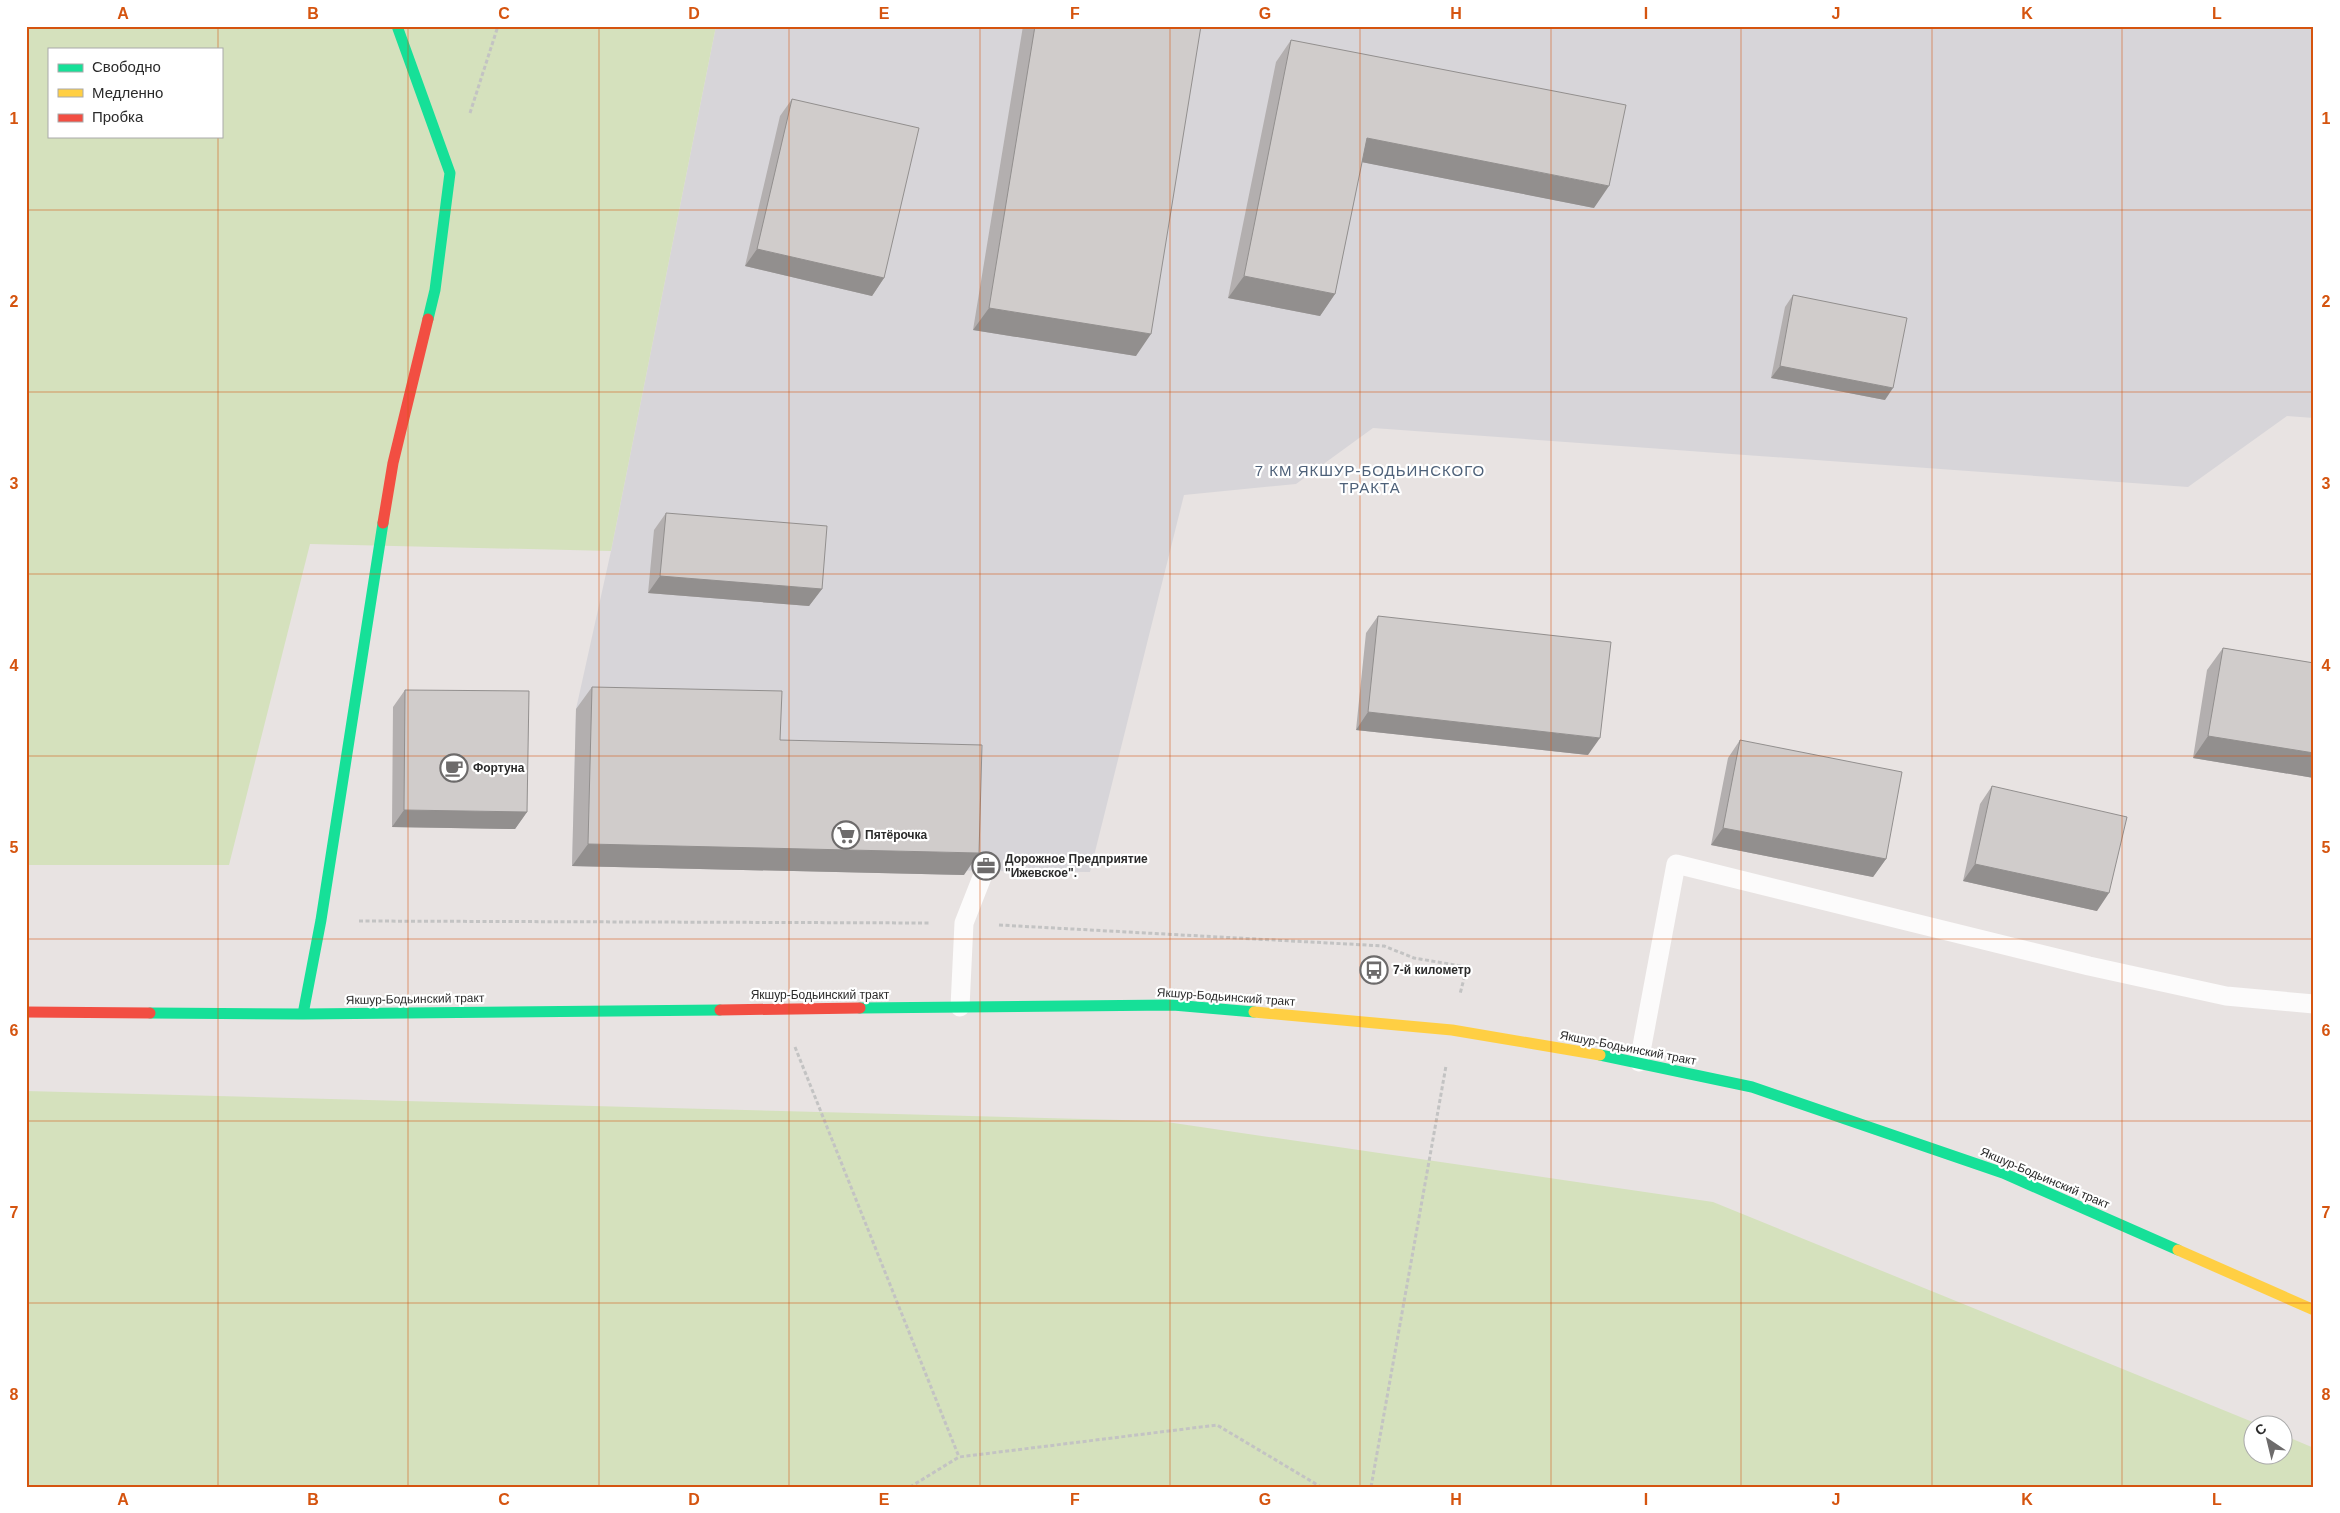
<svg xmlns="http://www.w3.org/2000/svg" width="2340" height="1513" font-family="Helvetica,sans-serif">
	<rect width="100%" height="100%" fill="#e8e3e2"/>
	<!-- industrial -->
	<path fill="#d7d5d9" d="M716 26H2314V418L2287 416 2188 487 1373 428 1296 484 1184 495 1090 872 572 866 576 709 611 551Z"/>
	<!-- green -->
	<path fill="#d5e1bd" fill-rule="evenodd" d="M26 26H716L611 551 310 544 229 865H26ZM49 49H221V136H49Z
		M26 1091 1160 1121 1713 1202 2260 1425 2252 1426V1456H2282L2283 1435 2314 1448V1487H26Z"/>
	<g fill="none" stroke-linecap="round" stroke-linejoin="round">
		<!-- path -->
		<path stroke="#c3c3c3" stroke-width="3" stroke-dasharray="4 2.5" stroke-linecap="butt" d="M470 113 498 26
			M359 921 931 923
			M999 925 1384 946 1414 958 1467 967 1460 994
			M795 1047 959 1457
			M910 1487 959 1457 1217 1425 1321 1487
			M1371 1487 1446 1066"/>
		<!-- lane -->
		<path stroke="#fcfbfb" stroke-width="19" d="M960 1007 964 923 986 867
			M1639 1062 1676 864 2089 966 2226 996 2314 1004"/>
		<!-- fast -->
		<path stroke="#16e098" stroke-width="11" d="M397 26 450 173 435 290 428 319
			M860 1008 1173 1005 1254 1012
			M150 1013 303 1014 720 1010
			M303 1014 321 920 383 523
			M1600 1055 1752 1087 2003 1173 2178 1250"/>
		<!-- slow -->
		<path stroke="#ffcf43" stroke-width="11" d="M1254 1012 1452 1030 1600 1055
			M2178 1250 2314 1310"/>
		<!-- jam -->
		<path stroke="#f24e42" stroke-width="11" d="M383 523 393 463 428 319
			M720 1010 860 1008
			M26 1012 150 1013"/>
	</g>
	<!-- wall -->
	<path fill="#b3afaf" d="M1023 26H1201L1136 356 973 330Z
		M1291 40 1594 208 1362 162 1335 294 1320 316 1228 298 1276 62Z
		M792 99 884 278 872 296 745 266 780 116Z
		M1793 295 1885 400 1771 378 1785 307Z
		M666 513 822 589 809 606 648 593 654 530Z
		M1378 616 1588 755 1356 730 1366 633Z
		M2223 648 2314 663V778L2193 758 2207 670Z
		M592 687 780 740 964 875 572 866 576 709Z
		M405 690 527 812 515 829 392 827 393 707Z
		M1740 740 1886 859 1873 877 1711 845 1728 758Z
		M1992 786 2097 911 1963 881 1980 804Z"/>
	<!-- shaded-wall -->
	<path fill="#928f8e" d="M1367 138 1609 186 1594 208 1351 160Z
		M757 249 884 278 872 296 745 266Z
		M1244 276 1335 294 1320 316 1228 298Z
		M989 308 1151 334 1136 356 973 330Z
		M1780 366 1893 388 1885 400 1771 378Z
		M660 576 822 589 809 606 648 593Z
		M1368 712 1600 738 1588 755 1356 730Z
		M2208 736 2314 753V778L2193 758Z
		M404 810 527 812 515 829 392 827Z
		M1723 828 1886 859 1873 877 1711 845Z
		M588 844 979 853 964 875 572 866Z
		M1975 864 2109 893 2097 911 1963 881Z"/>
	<!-- building -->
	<path fill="#d0cccb" stroke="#928f8e" d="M1035 26H1201L1151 334 989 308Z
		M1291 40 1626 105 1609 186 1367 138 1335 294 1244 276Z
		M792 99 919 128 884 278 757 249Z
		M1793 295 1907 318 1893 388 1780 366Z
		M666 513 827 526 822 589 660 576Z
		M1378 616 1611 642 1600 738 1368 712Z
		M2223 648 2314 663V753L2208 736Z
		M592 687 782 691 780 740 982 745 979 853 588 844Z
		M405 690 529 691 527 812 404 810Z
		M1740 740 1902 772 1886 859 1723 828Z
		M1992 786 2127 817 2109 893 1975 864Z"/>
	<!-- grid -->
	<path fill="none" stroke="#d5540f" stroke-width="1" stroke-opacity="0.55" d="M218 26V49M408 26V1487M599 26V1487M789 26V1487M980 26V1487M1170 26V1487M1360 26V1487M1551 26V1487M1741 26V1487M1932 26V1487M2122 26V1487M218 136V1487M26 210H2314M26 392H2314M26 574H2314M26 756H2314M26 939H2314M26 1121H2314M26 1303H2314"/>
	<!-- icons -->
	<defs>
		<g id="cafe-ring" transform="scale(1.4375)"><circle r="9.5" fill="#fff" stroke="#6d6b6b" stroke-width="1.5"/><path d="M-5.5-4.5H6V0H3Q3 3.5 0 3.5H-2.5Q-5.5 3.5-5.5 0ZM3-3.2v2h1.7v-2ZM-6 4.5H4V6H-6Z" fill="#6d6b6b"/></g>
		<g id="supermarket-ring" transform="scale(1.4375)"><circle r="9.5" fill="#fff" stroke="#6d6b6b" stroke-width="1.5"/><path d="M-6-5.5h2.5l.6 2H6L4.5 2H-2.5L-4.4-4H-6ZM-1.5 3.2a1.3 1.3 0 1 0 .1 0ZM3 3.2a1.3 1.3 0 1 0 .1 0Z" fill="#6d6b6b"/></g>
		<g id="office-ring" transform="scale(1.4375)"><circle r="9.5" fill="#fff" stroke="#6d6b6b" stroke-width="1.5"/><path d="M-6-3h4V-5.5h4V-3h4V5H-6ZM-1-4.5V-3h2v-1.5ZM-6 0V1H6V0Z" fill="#6d6b6b"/></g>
		<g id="bus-ring" transform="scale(1.4375)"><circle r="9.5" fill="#fff" stroke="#6d6b6b" stroke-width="1.5"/><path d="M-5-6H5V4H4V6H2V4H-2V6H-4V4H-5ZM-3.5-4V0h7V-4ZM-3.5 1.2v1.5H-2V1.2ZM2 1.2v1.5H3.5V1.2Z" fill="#6d6b6b"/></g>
	</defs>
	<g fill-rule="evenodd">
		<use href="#cafe-ring" x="454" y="768"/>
		<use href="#supermarket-ring" x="846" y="835"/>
		<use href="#office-ring" x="986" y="866"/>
		<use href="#bus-ring" x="1374" y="970"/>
	</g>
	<g text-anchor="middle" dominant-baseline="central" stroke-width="4.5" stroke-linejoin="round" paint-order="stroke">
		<!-- poi labels -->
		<g font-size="12" font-weight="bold" fill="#2b2b2b" stroke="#fff" text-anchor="start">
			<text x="473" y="768">Фортуна</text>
			<text x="865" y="835">Пятёрочка</text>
			<text x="1005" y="859">Дорожное Предприятие<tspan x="1005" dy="14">"Ижевское".</tspan></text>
			<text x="1393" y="970">7-й километр</text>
		</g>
		<!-- street labels -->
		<g font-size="12" fill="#2b2b2b" stroke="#fff">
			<text x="820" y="995">Якшур-Бодьинский тракт</text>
			<text transform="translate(1226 997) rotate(4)">Якшур-Бодьинский тракт</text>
			<text transform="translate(415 999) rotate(-1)">Якшур-Бодьинский тракт</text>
			<text transform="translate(1628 1048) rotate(11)">Якшур-Бодьинский тракт</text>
			<text transform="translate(2045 1178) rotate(23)">Якшур-Бодьинский тракт</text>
		</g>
		<!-- quarter labels -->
		<g font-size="15" letter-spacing="1" fill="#4e6179" stroke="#fff">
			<text x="1370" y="470">7 КМ ЯКШУР-БОДЬИНСКОГО<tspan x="1370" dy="17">ТРАКТА</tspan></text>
		</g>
	</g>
	<!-- border -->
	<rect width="2340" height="1513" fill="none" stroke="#ffffff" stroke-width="55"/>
	<!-- legend -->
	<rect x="48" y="48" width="175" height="90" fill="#ffffff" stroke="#aaaaaa"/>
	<rect x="58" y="64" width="25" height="8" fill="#16e098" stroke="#aaaaaa"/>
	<text x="92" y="72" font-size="15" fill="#2b2b2b">Свободно</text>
	<rect x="58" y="89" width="25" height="8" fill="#ffcf43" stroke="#aaaaaa"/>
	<text x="92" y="98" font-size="15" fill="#2b2b2b">Медленно</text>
	<rect x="58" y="114" width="25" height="8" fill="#f24e42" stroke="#aaaaaa"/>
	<text x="92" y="122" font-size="15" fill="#2b2b2b">Пробка</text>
	<!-- north arrow -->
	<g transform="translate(2268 1440) rotate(325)"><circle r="24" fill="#ffffff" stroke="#aaaaaa"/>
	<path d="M0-4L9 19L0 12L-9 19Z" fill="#6d6b6b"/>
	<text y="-8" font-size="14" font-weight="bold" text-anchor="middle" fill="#2b2b2b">С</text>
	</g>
	<rect x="28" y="28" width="2284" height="1458" fill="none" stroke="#d5540f" stroke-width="2"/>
	<g font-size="16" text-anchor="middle" font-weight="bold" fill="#d5540f">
		<text x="123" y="19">A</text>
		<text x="313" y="19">B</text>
		<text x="504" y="19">C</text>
		<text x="694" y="19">D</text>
		<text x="884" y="19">E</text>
		<text x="1075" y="19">F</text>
		<text x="1265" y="19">G</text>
		<text x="1456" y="19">H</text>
		<text x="1646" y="19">I</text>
		<text x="1836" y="19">J</text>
		<text x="2027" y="19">K</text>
		<text x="2217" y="19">L</text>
		<text x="14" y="124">1</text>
		<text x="2326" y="124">1</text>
		<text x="14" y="307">2</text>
		<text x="2326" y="307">2</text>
		<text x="14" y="489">3</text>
		<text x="2326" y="489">3</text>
		<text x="14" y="671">4</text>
		<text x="2326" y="671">4</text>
		<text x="14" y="853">5</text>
		<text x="2326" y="853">5</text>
		<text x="14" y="1036">6</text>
		<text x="2326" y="1036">6</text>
		<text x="14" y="1218">7</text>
		<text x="2326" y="1218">7</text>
		<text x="14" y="1400">8</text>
		<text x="2326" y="1400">8</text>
		<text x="123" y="1505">A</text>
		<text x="313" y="1505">B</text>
		<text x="504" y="1505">C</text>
		<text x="694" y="1505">D</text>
		<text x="884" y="1505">E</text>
		<text x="1075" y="1505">F</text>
		<text x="1265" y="1505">G</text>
		<text x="1456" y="1505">H</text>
		<text x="1646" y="1505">I</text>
		<text x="1836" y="1505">J</text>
		<text x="2027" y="1505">K</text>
		<text x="2217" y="1505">L</text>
	</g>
</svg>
